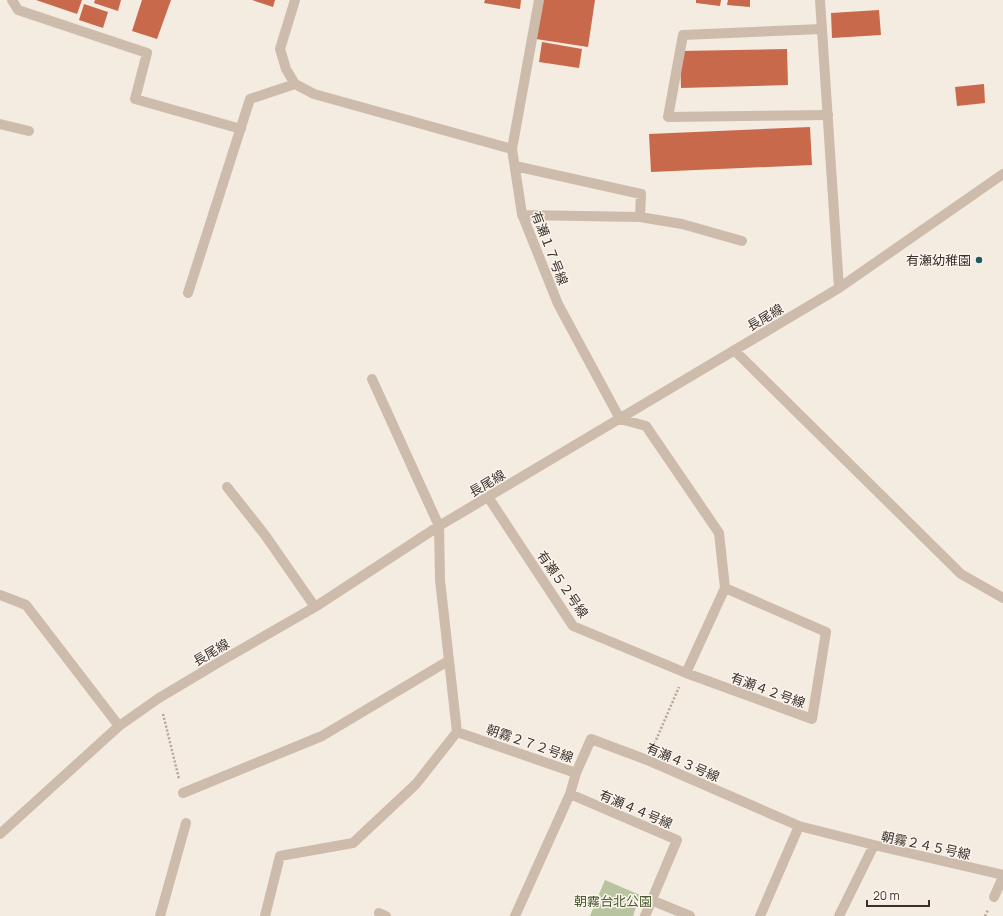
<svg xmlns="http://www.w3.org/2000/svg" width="1003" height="916" font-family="Manrope,'Noto Sans JP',sans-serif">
	<rect width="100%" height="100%" fill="#f4ebe1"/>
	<!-- green -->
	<path fill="#b8c4a0" d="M605 880 640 895 633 916H590Z"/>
	<!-- building -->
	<path fill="#c8694b" d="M36 0H82L77 14Z
		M95 0H121L118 11 94 3Z
		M142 0H171L157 39 132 31Z
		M252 0H275L273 7Z
		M485 0H521L520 9 484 3Z
		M543 0H595L588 47 536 39Z
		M696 0H721L720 6 696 3Z
		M728 0H750V7L727 5Z
		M84 4 108 12 103 28 79 20Z
		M879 10 881 35 832 38 831 13Z
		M542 42 582 49 579 68 539 62Z
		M787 49 788 85 681 88 680 51Z
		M984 84 985 103 957 106 955 87Z
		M810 127 812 165 651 172 649 134Z"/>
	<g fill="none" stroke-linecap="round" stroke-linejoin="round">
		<!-- path -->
		<path stroke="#b9a596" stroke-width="2.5" stroke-dasharray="2 2" stroke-linecap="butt" d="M163 714 179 779
			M653 747 679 687
			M985 916 988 910"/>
		<!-- lane -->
		<path stroke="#cdbbac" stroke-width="10" d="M822 29 683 35 668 117 828 115"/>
		<!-- street -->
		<path stroke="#cdbbac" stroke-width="10" d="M12 0 18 10 147 53 135 99 241 129
			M295 0 280 49 286 69 295 84 314 94 512 149
			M539 0 512 149 522 214 558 304 620 419 646 426 719 533 725 588 686 673 812 719 826 632 725 588
			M820 0 839 288
			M0 124 29 131
			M515 166 641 194 640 217
			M522 215 640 217 682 224 742 241
			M188 293 250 99 295 84
			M734 350 961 574 1003 598
			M227 487 265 535 315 607
			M488 497 573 626 686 673
			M0 595 26 605 119 726
			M457 732 576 773 570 794 515 916
			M576 773 591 739 647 760 799 826
			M183 793 322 736 448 661
			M570 794 677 840 645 916
			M0 834 119 726 159 698 221 661 315 607 439 526 839 288 1003 174
			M994 897 1003 877
			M651 900 690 916
			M379 913 386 916
			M160 916 186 823
			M265 916 280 856 353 843 416 784 457 732 440 580 439 526 372 379
			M760 916 799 826 874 845
			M839 916 874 845 1003 875"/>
	</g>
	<!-- markers -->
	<circle fill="#1f5a5e" stroke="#fbf5ee" stroke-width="1.5" cx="979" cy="260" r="4"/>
	<g text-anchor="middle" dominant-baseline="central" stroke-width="3" stroke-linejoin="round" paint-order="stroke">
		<!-- street labels -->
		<g font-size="13" fill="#3b302b" stroke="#fbf5ee">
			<text transform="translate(550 248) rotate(69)">有瀬１７号線</text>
			<text transform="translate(765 317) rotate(-31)">長尾線</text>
			<text transform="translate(487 483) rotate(-31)">長尾線</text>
			<text transform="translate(563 584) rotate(55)">有瀬５２号線</text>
			<text transform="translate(211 652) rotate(-31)">長尾線</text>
			<text transform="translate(768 690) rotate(20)">有瀬４２号線</text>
			<text transform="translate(530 743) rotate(19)">朝霧２７２号線</text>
			<text transform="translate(683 762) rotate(23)">有瀬４３号線</text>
			<text transform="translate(636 809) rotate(23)">有瀬４４号線</text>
			<text transform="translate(926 845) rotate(12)">朝霧２４５号線</text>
		</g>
		<!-- poi labels -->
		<g font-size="13" fill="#3b302b" stroke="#fbf5ee" text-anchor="end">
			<text x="971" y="260">有瀬幼稚園</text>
		</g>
		<!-- park labels -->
		<g font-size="13" fill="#4a5a2e" stroke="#fbf5ee">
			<text x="613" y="901">朝霧台北公園</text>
		</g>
	</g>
	<!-- scale -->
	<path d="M867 900v6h62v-6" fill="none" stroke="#3b302b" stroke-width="2"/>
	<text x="873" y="900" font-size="12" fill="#3b302b" stroke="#fbf5ee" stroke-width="3" paint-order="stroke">20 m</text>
</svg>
